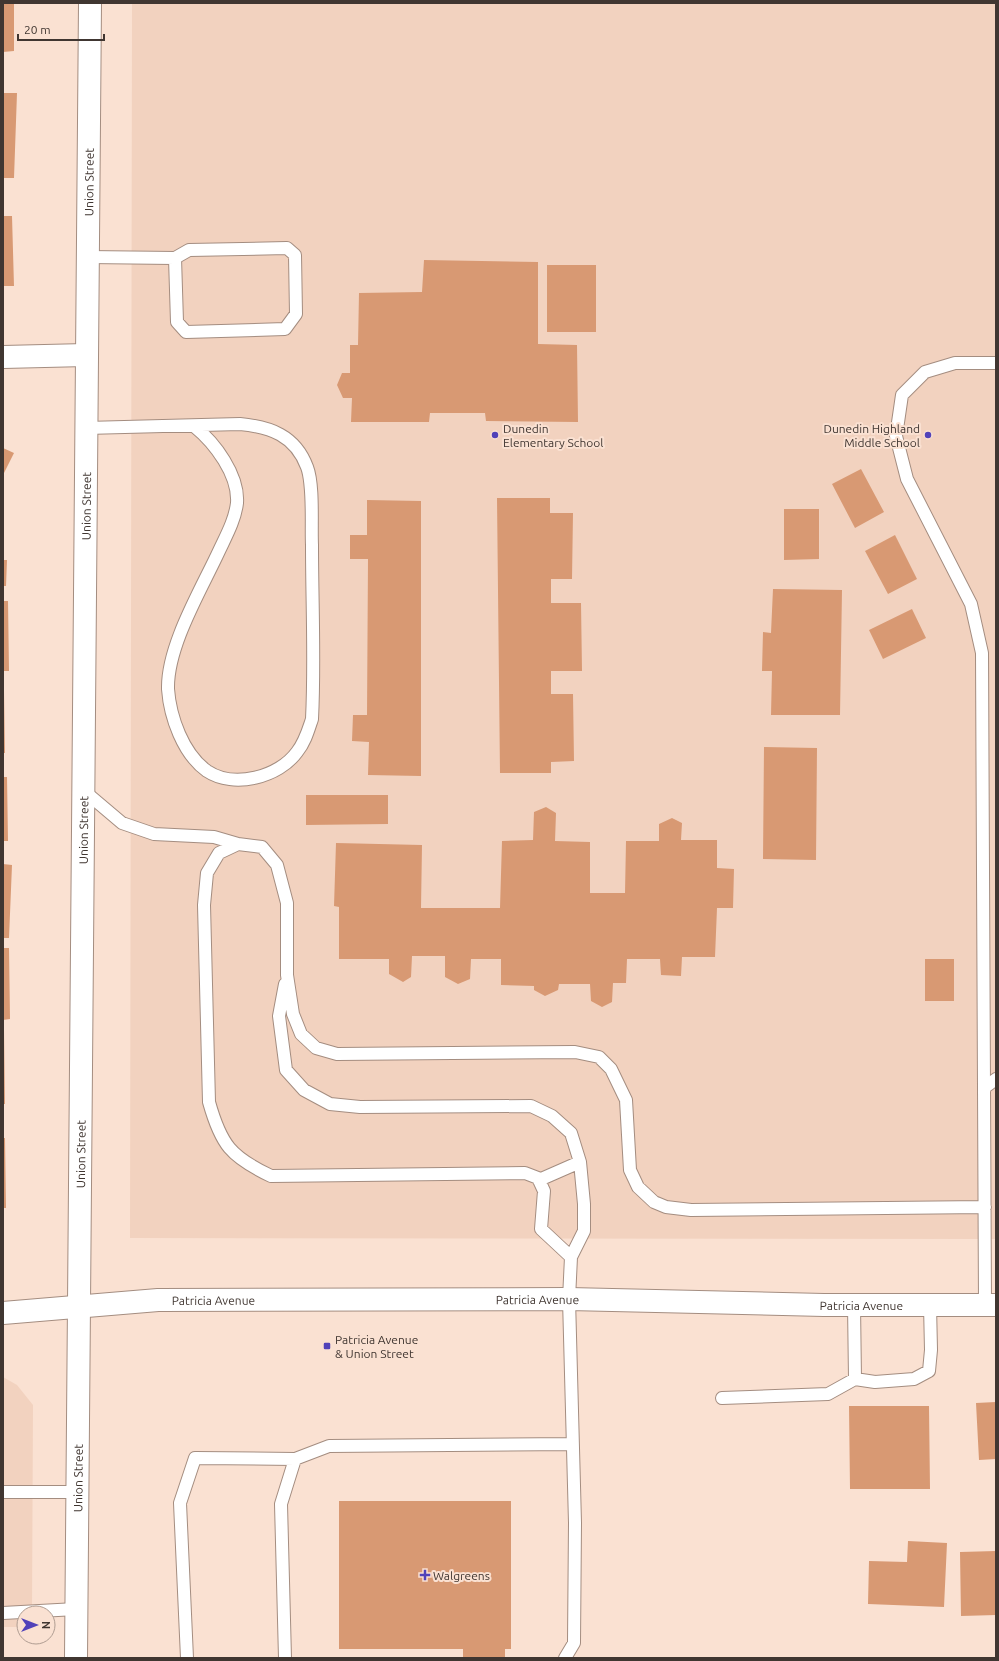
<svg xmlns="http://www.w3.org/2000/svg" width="999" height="1661" font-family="Ubuntu,sans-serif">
	<rect width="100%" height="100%" fill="#fae1d2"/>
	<!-- built -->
	<path fill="#f2d2bf" d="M132 3H996V1239L130 1238Z
		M3 1377 17 1385 33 1405 32 1613H24V1627H3Z"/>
	<!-- building -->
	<path fill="#d89973" d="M3 3H14V51L3 52Z
		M3 93H17L14 178H3Z
		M3 216H12L14 286H3Z
		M424 260 538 262V344L577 345 578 422 486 421 485 413H430L429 422H351L352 398H343L337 385 342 373H350V345H358L359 293 422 292Z
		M547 265H596V332H547Z
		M3 448 14 453 3 475Z
		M861 469 884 512 855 528 832 484Z
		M497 498H550V513H573L572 579H551V603H581L582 671H551V694H573L574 761 551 762V773H500Z
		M367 500 421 501V776L368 775 369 742 352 741 353 715H367L368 559H350V535H367Z
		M784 509H819V559L784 560Z
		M895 535 917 579 888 594 865 551Z
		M3 560H7L6 586H3Z
		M773 589 842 590 840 715H771L772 671H762L763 632 771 633Z
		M3 601H8L9 671H3Z
		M912 609 926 638 883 659 869 630Z
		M3 691H4L5 753H3Z
		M764 747 817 748 816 860 763 859Z
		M3 777H7L8 841H3Z
		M306 795H388V824L306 825Z
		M546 807 556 813 555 841 590 842V893H625L626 841H659V824L672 818 682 823 681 840H717V868L734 869 733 908H717L715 957H682L681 976 661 975 660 959H627L626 983H613L612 1002 602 1007 591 1001 590 984H559L558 990 545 996 534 990V986L501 985V959H471L470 979 458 984 445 977V956H412L411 977 403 982 389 974V959H339V907L334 906 336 843 422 845 421 908H500L502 841 533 840 534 812Z
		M3 864 12 865 9 938H3Z
		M3 948H9L10 1019 3 1020Z
		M925 959H954V1001H925Z
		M3 1030H4L5 1104H3Z
		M3 1138H5L6 1208H3Z
		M996 1402V1459L979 1460 976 1403Z
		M849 1406H929L930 1489H850Z
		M339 1501H511V1649H505V1658H463V1649H339Z
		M908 1541 947 1543 944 1607 868 1604 869 1561 907 1562Z
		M996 1551V1615L961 1616 960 1552Z"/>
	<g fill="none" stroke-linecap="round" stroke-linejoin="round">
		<!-- service casing -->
		<g stroke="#a48d80" stroke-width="14">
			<path id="service" d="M87 257 175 258 189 250 287 248 295 255 296 314 285 329 186 332 177 322 175 258
				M86 428 240 424C270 427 295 435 307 467 314 485 311 525 312 545 312 603 315 661 312 719 308 731 305 742 297 752 279 777 234 789 207 771 183 754 170 717 168 689 167 646 201 590 219 551 226 536 235 520 237 503 239 475 215 443 194 426
				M83 790 122 823 154 834 214 837 238 844
				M285 984 279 1016 286 1070 304 1090 330 1104 360 1107 531 1106 552 1116 571 1133 580 1162 584 1204V1231L571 1257 569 1299 575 1523 574 1643 565 1658
				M984 1088 996 1079
				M539 1180 580 1162
				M571 1257 541 1229 544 1191 538 1178 525 1173 271 1176C231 1157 221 1145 209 1102L204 905 207 873 219 853 238 844 262 847 277 865 287 903V975L293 1014 301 1034 316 1048 337 1054 575 1052 599 1057 611 1069 626 1100 630 1170 638 1187 654 1202 666 1207 691 1210 985 1207
				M985 1305 982 653 971 604 907 479 896 436 902 395 925 372 955 363H996
				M855 1379 875 1382 914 1379 929 1371 931 1350 930 1305
				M722 1398 828 1394 855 1379 854 1305
				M3 1492H77
				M3 1613 76 1609
				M187 1658 180 1503 195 1458 295 1459
				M285 1658 281 1504 295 1459 329 1446 573 1444"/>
		</g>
		<!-- minor casing -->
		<g stroke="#a48d80" stroke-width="24">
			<path id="minor" d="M3 357 86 355"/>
		</g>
		<!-- tertiary casing -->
		<g stroke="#a48d80" stroke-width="24">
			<g id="tertiary">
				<path id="s1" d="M3 1313 158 1300 569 1299 824 1305H996"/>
				<path id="s2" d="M76 1658 90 3"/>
			</g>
		</g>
		<!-- service -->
		<use href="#service" stroke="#fff" stroke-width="12"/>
		<!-- minor -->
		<use href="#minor" stroke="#fff" stroke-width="22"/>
		<!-- tertiary -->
		<use href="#tertiary" stroke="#fff" stroke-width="22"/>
	</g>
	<!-- markers -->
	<g fill="#5142b9" stroke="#fae1d2" stroke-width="1.5">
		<circle cx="495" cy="435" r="4"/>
		<circle cx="928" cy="435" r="4"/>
		<rect x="323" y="1342" width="8" height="8" rx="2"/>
		<path d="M423 1569h4v4h4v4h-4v4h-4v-4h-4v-4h4z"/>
	</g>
	<g text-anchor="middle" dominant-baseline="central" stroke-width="4" stroke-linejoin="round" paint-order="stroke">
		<!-- street labels -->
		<g font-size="12" fill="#403631" stroke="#fae1d2">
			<text stroke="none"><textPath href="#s2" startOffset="1476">Union Street</textPath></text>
			<text stroke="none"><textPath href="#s2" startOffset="1152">Union Street</textPath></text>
			<text stroke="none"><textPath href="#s2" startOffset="828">Union Street</textPath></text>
			<text stroke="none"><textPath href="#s2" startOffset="504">Union Street</textPath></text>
			<text stroke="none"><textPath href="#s1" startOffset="211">Patricia Avenue</textPath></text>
			<text stroke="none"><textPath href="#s1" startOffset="535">Patricia Avenue</textPath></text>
			<text stroke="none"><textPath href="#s1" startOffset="859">Patricia Avenue</textPath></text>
			<text stroke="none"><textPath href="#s2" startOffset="180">Union Street</textPath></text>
		</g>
		<!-- poi labels -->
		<g font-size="12" fill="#403631" stroke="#fae1d2" text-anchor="start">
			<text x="503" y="428">Dunedin<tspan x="503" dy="14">Elementary School</tspan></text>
			<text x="920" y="428" text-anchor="end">Dunedin Highland<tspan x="920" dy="14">Middle School</tspan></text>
			<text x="335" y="1339">Patricia Avenue<tspan x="335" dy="14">&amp; Union Street</tspan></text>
			<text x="433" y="1575">Walgreens</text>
		</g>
	</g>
	<!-- border -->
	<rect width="999" height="1661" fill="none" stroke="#403631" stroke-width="8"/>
	<!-- north arrow -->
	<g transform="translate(36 1625) rotate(90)"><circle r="19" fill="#fae1d2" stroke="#b09d92"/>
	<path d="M0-3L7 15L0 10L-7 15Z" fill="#5142b9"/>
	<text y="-6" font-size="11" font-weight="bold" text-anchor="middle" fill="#403631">N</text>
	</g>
	<!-- scale -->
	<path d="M18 34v6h86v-6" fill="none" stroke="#403631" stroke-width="2"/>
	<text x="24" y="34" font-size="12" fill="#403631" stroke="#fae1d2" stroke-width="3" paint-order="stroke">20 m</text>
</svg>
